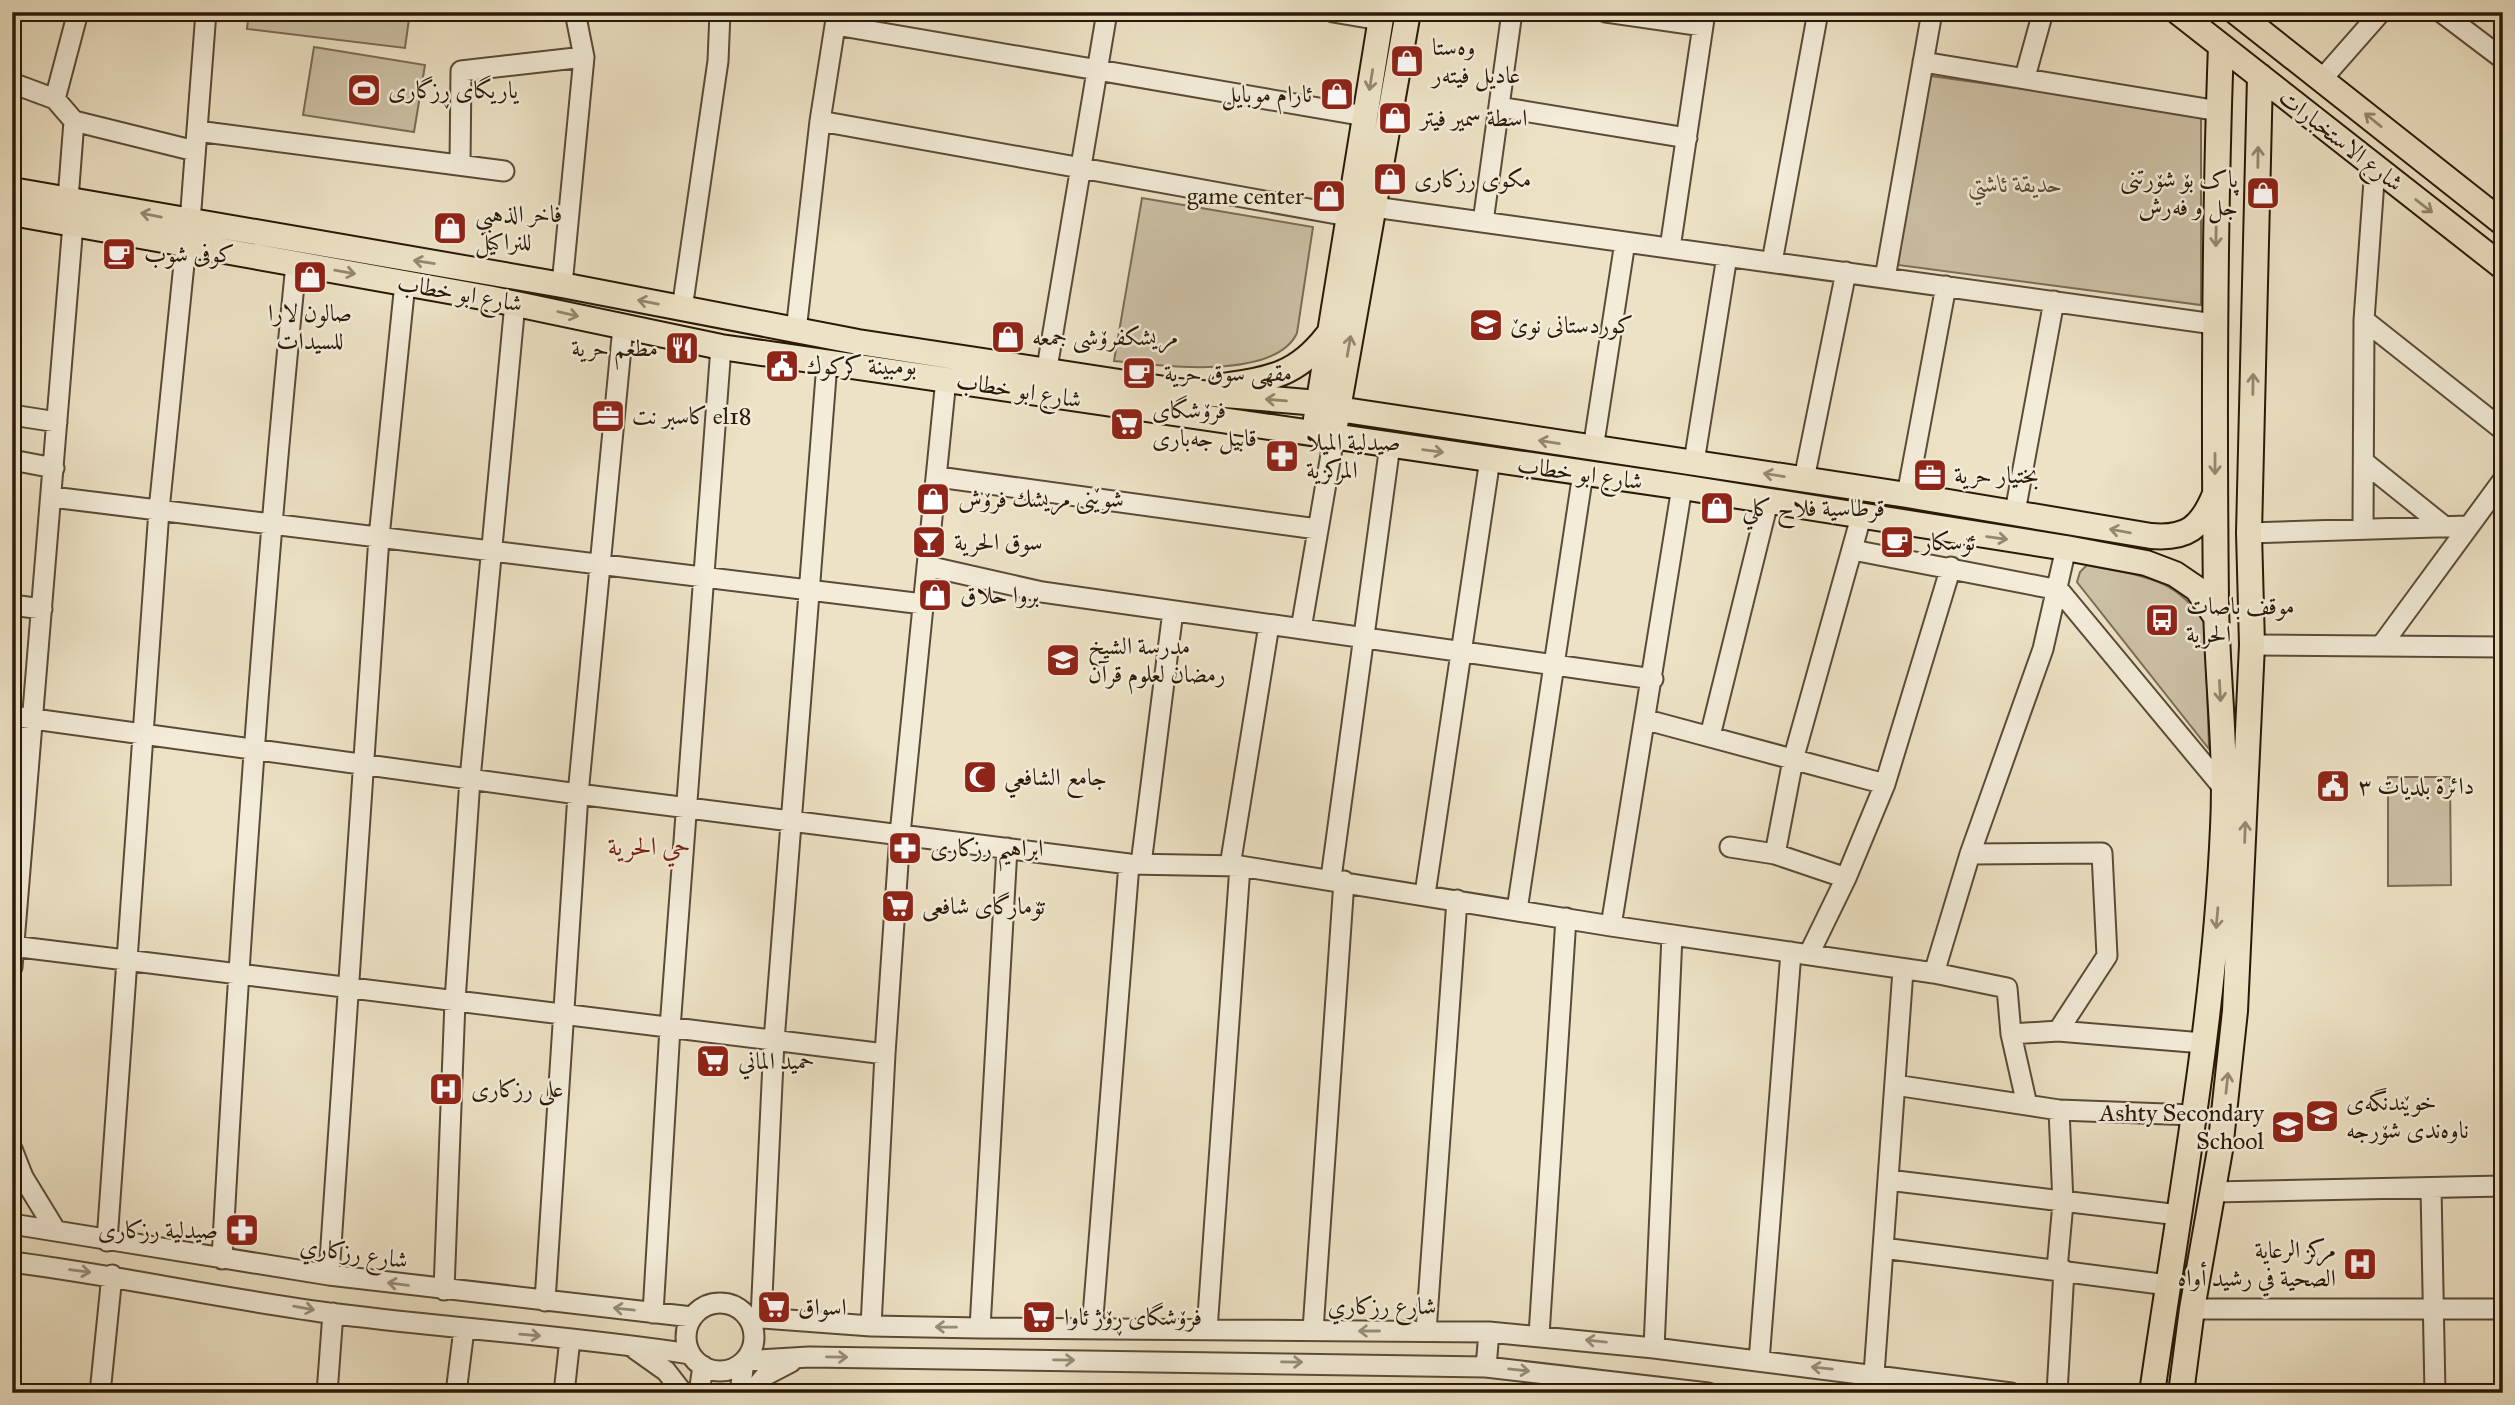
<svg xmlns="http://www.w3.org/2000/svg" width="2515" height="1405" font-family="'IM FELL Great Primer',Amiri,serif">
	<rect width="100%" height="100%" fill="#ede2c5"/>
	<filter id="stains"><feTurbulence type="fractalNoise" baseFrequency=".00286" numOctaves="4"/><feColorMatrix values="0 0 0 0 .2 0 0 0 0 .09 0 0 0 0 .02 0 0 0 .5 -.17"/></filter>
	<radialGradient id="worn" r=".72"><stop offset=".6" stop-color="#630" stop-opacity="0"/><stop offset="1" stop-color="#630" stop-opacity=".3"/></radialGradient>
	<!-- green -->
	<path fill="#ccc0a5" stroke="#7b6c56" stroke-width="2" d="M249 12H410L405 48 247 29Z
		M314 47 425 65 414 132 303 115Z
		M1924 75 2201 114V305L1898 265Z
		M1142 198 1313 227 1297 333C1275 381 1157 366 1114 361Z
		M2087 565C2137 576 2176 575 2205 624L2209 749 2077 582 2080 572Z
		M2388 777H2450L2451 885 2388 886Z"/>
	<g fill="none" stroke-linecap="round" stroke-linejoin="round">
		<!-- minor casing -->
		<g stroke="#5b4a37" stroke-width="23">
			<path id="minor" d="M78 12 55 99 74 121 195 151
				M1333 12 1380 20
				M1606 12 1703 26
				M2441 12 2503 59
				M836 25 1365 116
				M1923 62 2219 111
				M2025 77 2043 12
				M2322 79 2381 12
				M12 83 55 99
				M1499 107 1687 138
				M820 121 1348 216
				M197 131 504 171
				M460 165 461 71 584 57
				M68 199 74 121
				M1374 207 2214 324
				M190 222 206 12
				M1483 222 1512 12
				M1670 248 1705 12
				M1772 262 1818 12
				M1885 278 1932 12
				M562 285 584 57 575 12
				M682 309 718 61 720 12
				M2364 320 2503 430
				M796 331 820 121 837 13
				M1047 368 1107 12
				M12 415 57 422
				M1593 449 1625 242
				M12 460 54 468
				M1694 462 1727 256
				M2364 462 2445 527
				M938 477 1317 529
				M1804 479 1846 272
				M1907 495 1946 286
				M52 497 923 604
				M2015 512 2054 301
				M2363 529 2364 320 2375 167
				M2249 533 2467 526
				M1853 550 2059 590 2225 790
				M927 566 1042 592 1653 679
				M12 605 42 609
				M1301 629 1334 437
				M2252 645 2503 647
				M2381 646 2503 480
				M12 716 578 794 1129 864 1240 866 1611 926 1934 973 2007 988 2011 1034 2027 1105
				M1647 720 1885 784
				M1710 736 1768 502
				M1730 847 1775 854 1846 878
				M1775 854 1793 760 1861 517
				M1970 854 2043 649 2066 548
				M1141 864 1173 611
				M1230 866 1269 625
				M1331 878 1390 445
				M1425 894 1490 459
				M1517 910 1583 473
				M1611 926 1682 487
				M12 946 885 1054
				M1809 954 1846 878 1885 784 1951 567
				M12 967 73 224
				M1934 973 1970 854 2102 853 2107 956 2058 1031
				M2011 1034 2058 1031 2203 1043
				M1895 1085 2059 1110 2193 1115
				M12 1149 23 1177 56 1231
				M1888 1180 2179 1215
				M2431 1188 2435 1393
				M2212 1192 2503 1186
				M12 1224 329 1275 692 1317
				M107 1241 159 510 186 244
				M1883 1248 2168 1285
				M222 1259C240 927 263 595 296 264
				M12 1262C121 1276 228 1300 337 1314 455 1329 573 1336 690 1354
				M2057 1269 2063 1203 2059 1110
				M329 1275 379 537 405 283
				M444 1290 455 1001 470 779 515 303
				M545 1301 578 794 623 327
				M686 1337a34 34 0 1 1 68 0a34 34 0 1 1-68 0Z
				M2192 1309H2503
				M653 1313 670 1028 721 347
				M748 1317 871 1326 980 1328 1489 1332 1654 1348 2011 1393
				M761 1318 774 1041 827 363
				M871 1326 885 1054 900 834 946 379
				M980 1328 1007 848
				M1092 1329 1129 864
				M1207 1330 1240 866
				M1313 1330 1344 881
				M1426 1331 1457 900
				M1539 1335 1566 918
				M1654 1348 1672 935
				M635 1349 666 1371 683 1393
				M1759 1361 1791 952
				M1486 1367 1489 1332
				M1874 1374 1903 970
				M100 1393 112 1275
				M327 1393 333 1313
				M456 1393 464 1329
				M564 1393 570 1339
				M699 1393 703 1366
				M740 1393 744 1361 809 1357 1486 1367 1708 1393
				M751 1393 766 1375 791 1362
				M2057 1393 2064 1270"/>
		</g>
		<!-- major casing -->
		<g stroke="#2a1808" stroke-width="28">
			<path id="major" d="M2178 12 2503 267
				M2236 12 2503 223
				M12 190 562 285 858 342 1178 391 1318 403 1338 409 1907 495 2151 536C2187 539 2201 528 2215 494
				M12 213 488 298 721 347 1682 487 2066 548 2146 563 2175 574 2197 589 2216 617
				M1223 386C1270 379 1297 375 1327 336
				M1316 419 1382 12
				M1335 426 1408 12
				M2152 1393C2179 1205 2215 1017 2223 827 2227 752 2217 677 2216 603 2214 417 2214 231 2221 46
				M2181 1393 2192 1309 2220 1150 2235 1011 2252 645 2249 533 2260 76"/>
		</g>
		<!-- minor -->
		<use href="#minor" stroke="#f3ecd9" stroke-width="19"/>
		<!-- major -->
		<use href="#major" stroke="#ede2c5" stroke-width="24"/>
	</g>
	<!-- one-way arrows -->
	<defs><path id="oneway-shaft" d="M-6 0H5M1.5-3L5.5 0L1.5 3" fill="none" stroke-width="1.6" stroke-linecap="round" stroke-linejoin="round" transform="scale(1.75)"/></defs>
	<g stroke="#958770">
		<use href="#oneway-shaft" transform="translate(1371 80) rotate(99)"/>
		<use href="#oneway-shaft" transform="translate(2373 120) rotate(-141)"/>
		<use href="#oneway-shaft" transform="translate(2258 157) rotate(-89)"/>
		<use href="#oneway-shaft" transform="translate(2424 206) rotate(38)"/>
		<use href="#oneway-shaft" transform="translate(151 215) rotate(-169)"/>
		<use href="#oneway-shaft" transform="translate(2216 236) rotate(91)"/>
		<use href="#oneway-shaft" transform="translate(424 262) rotate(-171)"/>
		<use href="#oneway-shaft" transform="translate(345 272) rotate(10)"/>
		<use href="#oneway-shaft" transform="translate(648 302) rotate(-169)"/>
		<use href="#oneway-shaft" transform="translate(568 314) rotate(13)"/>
		<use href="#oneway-shaft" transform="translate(1349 346) rotate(-80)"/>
		<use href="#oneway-shaft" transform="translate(2253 384) rotate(-89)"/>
		<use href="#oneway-shaft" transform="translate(1276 400) rotate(-175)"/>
		<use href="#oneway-shaft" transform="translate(1549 442) rotate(-171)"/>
		<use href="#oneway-shaft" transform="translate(1433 451) rotate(8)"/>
		<use href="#oneway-shaft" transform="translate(2215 464) rotate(90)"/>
		<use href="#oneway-shaft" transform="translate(1774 475) rotate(-171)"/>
		<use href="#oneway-shaft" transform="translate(2120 531) rotate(-170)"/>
		<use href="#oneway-shaft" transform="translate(1997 538) rotate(8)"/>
		<use href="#oneway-shaft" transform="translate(2220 691) rotate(87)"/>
		<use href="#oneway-shaft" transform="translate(2245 832) rotate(-88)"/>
		<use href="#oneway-shaft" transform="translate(2217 918) rotate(95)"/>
		<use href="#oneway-shaft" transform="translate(2227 1083) rotate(-84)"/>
	</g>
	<g stroke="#998d7b">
		<use href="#oneway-shaft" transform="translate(80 1271) rotate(7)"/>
		<use href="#oneway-shaft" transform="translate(398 1284) rotate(-173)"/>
		<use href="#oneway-shaft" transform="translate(304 1308) rotate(10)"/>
		<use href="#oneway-shaft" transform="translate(624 1309) rotate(-174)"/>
		<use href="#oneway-shaft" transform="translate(946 1327) rotate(-179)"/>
		<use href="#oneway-shaft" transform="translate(1369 1331) rotate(-180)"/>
		<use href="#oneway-shaft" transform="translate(530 1335) rotate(5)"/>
		<use href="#oneway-shaft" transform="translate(1596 1341) rotate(-174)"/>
		<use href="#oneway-shaft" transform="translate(837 1357) rotate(1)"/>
		<use href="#oneway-shaft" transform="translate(1064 1360) rotate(1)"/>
		<use href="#oneway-shaft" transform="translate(1292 1362) rotate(1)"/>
		<use href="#oneway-shaft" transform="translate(1822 1368) rotate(-174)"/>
		<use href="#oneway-shaft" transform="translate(1519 1370) rotate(6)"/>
	</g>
	<!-- icons -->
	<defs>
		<g id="shop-square" transform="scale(1.75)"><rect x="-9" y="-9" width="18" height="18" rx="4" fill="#8f2418" stroke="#f3ecd9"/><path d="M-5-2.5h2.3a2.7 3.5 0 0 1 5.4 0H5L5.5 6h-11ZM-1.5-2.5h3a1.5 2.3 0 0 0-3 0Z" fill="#fff"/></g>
		<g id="stadium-square" transform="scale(1.75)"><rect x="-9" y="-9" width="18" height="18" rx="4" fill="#8f2418" stroke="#f3ecd9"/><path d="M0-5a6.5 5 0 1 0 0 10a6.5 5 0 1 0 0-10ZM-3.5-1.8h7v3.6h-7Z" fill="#fff"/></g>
		<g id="cafe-square" transform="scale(1.75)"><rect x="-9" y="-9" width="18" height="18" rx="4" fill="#8f2418" stroke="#f3ecd9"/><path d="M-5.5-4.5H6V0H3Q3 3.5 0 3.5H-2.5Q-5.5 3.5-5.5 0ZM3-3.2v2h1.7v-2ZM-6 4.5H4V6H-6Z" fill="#fff"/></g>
		<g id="school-square" transform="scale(1.75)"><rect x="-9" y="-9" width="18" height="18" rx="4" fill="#8f2418" stroke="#f3ecd9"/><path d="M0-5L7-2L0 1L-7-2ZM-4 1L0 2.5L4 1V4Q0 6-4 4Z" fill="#fff"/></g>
		<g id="restaurant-square" transform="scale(1.75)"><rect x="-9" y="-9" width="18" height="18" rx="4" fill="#8f2418" stroke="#f3ecd9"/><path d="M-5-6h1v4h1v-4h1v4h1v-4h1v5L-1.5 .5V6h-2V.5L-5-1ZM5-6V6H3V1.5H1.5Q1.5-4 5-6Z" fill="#fff"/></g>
		<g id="civic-square" transform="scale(1.75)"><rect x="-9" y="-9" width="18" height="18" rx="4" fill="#8f2418" stroke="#f3ecd9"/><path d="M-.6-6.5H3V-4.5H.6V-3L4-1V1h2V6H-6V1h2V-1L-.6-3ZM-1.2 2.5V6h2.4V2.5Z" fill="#fff"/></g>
		<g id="office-square" transform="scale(1.75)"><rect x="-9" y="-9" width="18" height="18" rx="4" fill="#8f2418" stroke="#f3ecd9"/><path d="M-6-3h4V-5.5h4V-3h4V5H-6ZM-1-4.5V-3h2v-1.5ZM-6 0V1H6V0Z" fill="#fff"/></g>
		<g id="supermarket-square" transform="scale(1.75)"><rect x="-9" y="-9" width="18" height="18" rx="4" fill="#8f2418" stroke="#f3ecd9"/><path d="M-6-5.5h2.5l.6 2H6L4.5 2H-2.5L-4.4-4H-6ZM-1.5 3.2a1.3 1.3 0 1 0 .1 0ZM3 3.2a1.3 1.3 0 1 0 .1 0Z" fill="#fff"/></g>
		<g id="pharmacy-square" transform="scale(1.75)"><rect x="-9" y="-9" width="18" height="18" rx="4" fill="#8f2418" stroke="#f3ecd9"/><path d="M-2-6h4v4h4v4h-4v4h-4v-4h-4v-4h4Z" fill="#fff"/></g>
		<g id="bar-square" transform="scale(1.75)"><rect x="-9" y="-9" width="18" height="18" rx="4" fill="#8f2418" stroke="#f3ecd9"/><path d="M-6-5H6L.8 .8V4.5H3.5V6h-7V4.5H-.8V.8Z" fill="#fff"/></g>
		<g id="bus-square" transform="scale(1.75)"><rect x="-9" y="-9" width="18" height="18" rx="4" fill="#8f2418" stroke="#f3ecd9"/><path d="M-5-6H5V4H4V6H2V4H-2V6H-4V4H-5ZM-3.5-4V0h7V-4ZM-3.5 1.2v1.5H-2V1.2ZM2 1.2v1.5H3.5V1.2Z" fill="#fff"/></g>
		<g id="mosque-square" transform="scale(1.75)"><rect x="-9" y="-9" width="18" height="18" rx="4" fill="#8f2418" stroke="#f3ecd9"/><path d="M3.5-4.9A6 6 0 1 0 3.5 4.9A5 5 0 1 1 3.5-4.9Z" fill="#fff"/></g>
		<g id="hospital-square" transform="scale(1.75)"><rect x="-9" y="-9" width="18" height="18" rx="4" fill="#8f2418" stroke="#f3ecd9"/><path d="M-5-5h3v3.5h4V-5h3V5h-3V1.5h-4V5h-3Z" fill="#fff"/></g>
	</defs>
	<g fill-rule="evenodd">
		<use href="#shop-square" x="1407" y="61"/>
		<use href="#stadium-square" x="364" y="90"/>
		<use href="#shop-square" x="1337" y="94"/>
		<use href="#shop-square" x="1395" y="118"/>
		<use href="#shop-square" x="1390" y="179"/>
		<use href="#shop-square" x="2263" y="193"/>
		<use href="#shop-square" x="1329" y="196"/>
		<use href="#shop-square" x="450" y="228"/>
		<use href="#cafe-square" x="119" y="254"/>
		<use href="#shop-square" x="310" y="277"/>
		<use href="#school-square" x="1486" y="325"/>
		<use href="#shop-square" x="1008" y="337"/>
		<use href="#restaurant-square" x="682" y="348"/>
		<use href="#civic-square" x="782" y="366"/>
		<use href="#cafe-square" x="1139" y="373"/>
		<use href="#office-square" x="608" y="416"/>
		<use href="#supermarket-square" x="1127" y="424"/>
		<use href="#pharmacy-square" x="1282" y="456"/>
		<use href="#office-square" x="1930" y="475"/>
		<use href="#shop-square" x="933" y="499"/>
		<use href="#shop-square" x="1717" y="508"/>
		<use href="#bar-square" x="929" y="542"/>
		<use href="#cafe-square" x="1897" y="542"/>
		<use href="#shop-square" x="935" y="595"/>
		<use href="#bus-square" x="2162" y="620"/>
		<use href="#school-square" x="1063" y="660"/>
		<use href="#mosque-square" x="980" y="777"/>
		<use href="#civic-square" x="2333" y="786"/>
		<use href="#pharmacy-square" x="905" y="848"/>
		<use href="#supermarket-square" x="898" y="906"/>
		<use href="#supermarket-square" x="713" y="1061"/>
		<use href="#hospital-square" x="446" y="1089"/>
		<use href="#school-square" x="2322" y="1116"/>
		<use href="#school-square" x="2288" y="1127"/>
		<use href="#pharmacy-square" x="242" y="1230"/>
		<use href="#hospital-square" x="2360" y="1264"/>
		<use href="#supermarket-square" x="774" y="1307"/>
		<use href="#supermarket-square" x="1039" y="1317"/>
	</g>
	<g text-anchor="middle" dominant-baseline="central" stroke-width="5" stroke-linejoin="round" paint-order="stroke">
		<!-- poi labels -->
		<g font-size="24" fill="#2a1808" stroke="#f3ecd9" text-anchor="start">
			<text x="1432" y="47">وەستا<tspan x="1432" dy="28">عادیل فیتەر</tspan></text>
			<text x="388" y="90">یاریگای ڕزگاری</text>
			<text x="1312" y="94" text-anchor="end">ئارام موبايل</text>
			<text x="1420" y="118">اسطة سمير فيتر</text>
			<text x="1414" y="179">مكوى رزكارى</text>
			<text x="2238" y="179" text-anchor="end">پاک بۆ شۆرتنی<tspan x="2238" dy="28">جل و فەرش</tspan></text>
			<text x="1304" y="196" text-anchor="end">game center</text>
			<text x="475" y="214">فاخر الذهبي<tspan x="475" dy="28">للنراكيل</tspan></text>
			<text x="144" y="254">كوفى شوب</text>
			<text x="310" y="313" text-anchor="middle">صالون لارا<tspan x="310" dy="28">للسيدات</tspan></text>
			<text x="1510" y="325">کوردستانی نوێ</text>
			<text x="1032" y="337">مریشکفرۆشی جمعە</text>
			<text x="658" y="348" text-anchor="end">مطعم حرية</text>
			<text x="806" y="366">بومبينة كركوك</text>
			<text x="1164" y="373">مقهى سوق حرية</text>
			<text x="1152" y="410">فرۆشگای<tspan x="1152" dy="28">قابیل جەباری</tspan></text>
			<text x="632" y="416">كاسبر نت el18</text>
			<text x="1306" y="442">صيدلية الميلا<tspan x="1306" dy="28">المركزية</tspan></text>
			<text x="1954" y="475">بختيار حرية</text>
			<text x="958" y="499">شوێنى مريشك فرۆش</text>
			<text x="1742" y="508">قرطاسية فلاح كلي</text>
			<text x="954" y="542">سوق الحرية</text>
			<text x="1922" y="542">ئۆسکار</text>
			<text x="960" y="595">بروا حلاق</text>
			<text x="2186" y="606">موقف باصات<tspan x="2186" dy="28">الحریة</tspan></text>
			<text x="1088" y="646">مدرسة الشيخ<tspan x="1088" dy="28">رمضان لعلوم قرآن</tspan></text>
			<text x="1004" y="777">جامع الشافعي</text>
			<text x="2358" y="786">دائرة بلديات ٣</text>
			<text x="930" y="848">ابراهيم رزكارى</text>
			<text x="922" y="906">تۆمارگاى شافعى</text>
			<text x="738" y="1061">حميد الماني</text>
			<text x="471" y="1089">على رزكارى</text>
			<text x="2346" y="1102">خوێندنگەی<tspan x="2346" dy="28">ناوەندی شۆرجە</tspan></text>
			<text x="2264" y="1113" text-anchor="end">Ashty Secondary<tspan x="2264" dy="28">School</tspan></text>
			<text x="218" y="1230" text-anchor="end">صيدلية رزكارى</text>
			<text x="2336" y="1250" text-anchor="end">مركز الرعاية<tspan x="2336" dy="28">الصحية في رشيد أواه</tspan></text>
			<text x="798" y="1307">اسواق</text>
			<text x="1064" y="1317">فرۆشگای ڕۆژ ئاوا</text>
		</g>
		<!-- street labels -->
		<g font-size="24" fill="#2a1808" stroke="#f3ecd9">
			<text transform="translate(2341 140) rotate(38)">شارع الاستخبارات</text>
			<text transform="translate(460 293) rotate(10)">شارع ابو خطاب</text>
			<text transform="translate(1019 390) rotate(9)">شارع ابو خطاب</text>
			<text transform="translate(1580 473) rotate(8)">شارع ابو خطاب</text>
			<text transform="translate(354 1253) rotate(8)">شارع رزكاري</text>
			<text x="1382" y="1306">شارع رزكاري</text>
		</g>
		<!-- park labels -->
		<g font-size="24" font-style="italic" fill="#5b4a37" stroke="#f3ecd9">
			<text x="2015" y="184">حديقة ئاشتي</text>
		</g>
		<!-- neighbourhood labels -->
		<g font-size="26" fill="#7a1f14" stroke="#f3ecd9">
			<text x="649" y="846">حي الحرية</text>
		</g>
	</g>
	<!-- margin -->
	<rect width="2515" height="1405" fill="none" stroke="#ede2c5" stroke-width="42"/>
	<rect x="14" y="14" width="2487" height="1377" fill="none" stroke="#2a1808" stroke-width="3.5"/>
	<rect x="21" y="21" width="2473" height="1363" fill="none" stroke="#2a1808" stroke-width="2"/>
	<rect width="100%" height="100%" filter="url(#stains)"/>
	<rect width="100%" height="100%" fill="url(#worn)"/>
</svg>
